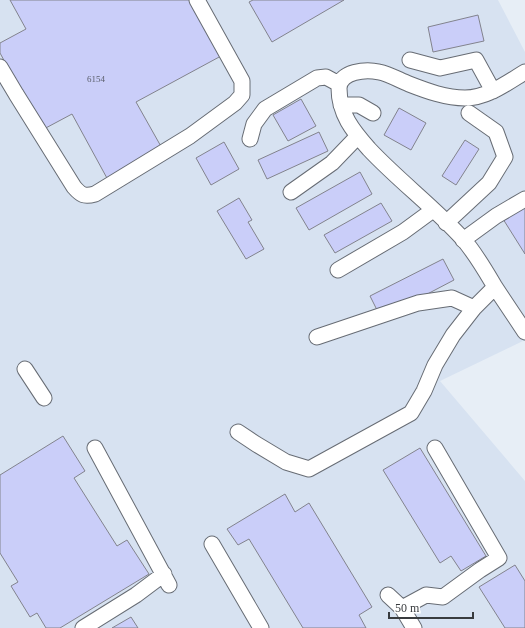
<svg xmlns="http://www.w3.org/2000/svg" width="525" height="628" font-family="'Times New Roman',serif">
	<rect width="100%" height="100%" fill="#e7eef6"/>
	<!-- built -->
	<path fill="#d7e2f1" d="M0 0H498L525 52V340L440 381 525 481V628H0Z"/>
	<!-- building -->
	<path fill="#cacef9" stroke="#82838d" d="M10 0H190L221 56 136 102 163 150 108 180 72 114 42 130 0 53V43L26 29Z
		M253 0H344L272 42 249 2Z
		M478 15 484 41 433 52 428 27Z
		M301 99 316 126 288 141 273 115Z
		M399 108 426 123 411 150 384 135Z
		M319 132 328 151 267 179 258 160Z
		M465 140 479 149 456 185 442 176Z
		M224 142 239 169 211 185 196 158Z
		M360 172 372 194 309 230 296 208Z
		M239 198 252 220 248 222 264 249 246 259 217 211Z
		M381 203 392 221 335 253 324 235Z
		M525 205V254L503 219Z
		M443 259 454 280 414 301 379 314 370 296Z
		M63 436 85 471 74 478 117 546 127 540 149 574 60 628H46L37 613 30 617 11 586 18 582 0 553V475Z
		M420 448 486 556 461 571 451 556 440 563 383 470Z
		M285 494 295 512 309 503 372 607 359 615 366 628H303L249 539 238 545 227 529Z
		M515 565 525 581V628H505L479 587Z
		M131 617 138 628H112Z"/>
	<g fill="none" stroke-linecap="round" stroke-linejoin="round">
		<!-- minor casing -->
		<g stroke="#676c74" stroke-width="17">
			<path id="minor" d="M410 60 440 68 476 60 493 91
				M0 67 16 94 74 187C81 195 84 197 95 194L190 136 235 103 242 95V81L197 0
				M525 72C507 83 487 98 465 98 446 98 427 91 409 84 399 80 389 74 379 72 366 69 340 71 339 88 339 114 353 131 369 149 399 181 434 207 463 239 476 254 485 270 495 287 505 302 515 317 525 332
				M341 105H359L373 113
				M250 139 254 124 265 109 317 78 326 77 339 84
				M291 192 332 163 358 136
				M446 223 489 183 505 157 496 132 469 113
				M463 240 496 216 525 199
				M338 270 403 232 433 210
				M317 337 418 303 452 298 474 308
				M25 369 44 398
				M238 432 256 444 286 462 309 469 411 413 424 391 435 365 453 335 474 308 495 287
				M95 448 169 585
				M212 544 261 628
				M388 595 402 608 414 628
				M402 608 426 595 443 597 480 570 499 558 435 448
				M83 628 136 595 164 574"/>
		</g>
		<!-- minor -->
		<use href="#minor" stroke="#fff" stroke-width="15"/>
	</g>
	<g text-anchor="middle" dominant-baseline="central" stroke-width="3.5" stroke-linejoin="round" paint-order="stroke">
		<!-- number labels -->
		<g font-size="9" fill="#5c606d">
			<text x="96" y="79">6154</text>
		</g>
	</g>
	<!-- scale -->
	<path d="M389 612v6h84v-6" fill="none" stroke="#383b3e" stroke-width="2"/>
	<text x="395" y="612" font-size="12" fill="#383b3e" stroke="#ffffff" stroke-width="3" paint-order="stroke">50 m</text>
</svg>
